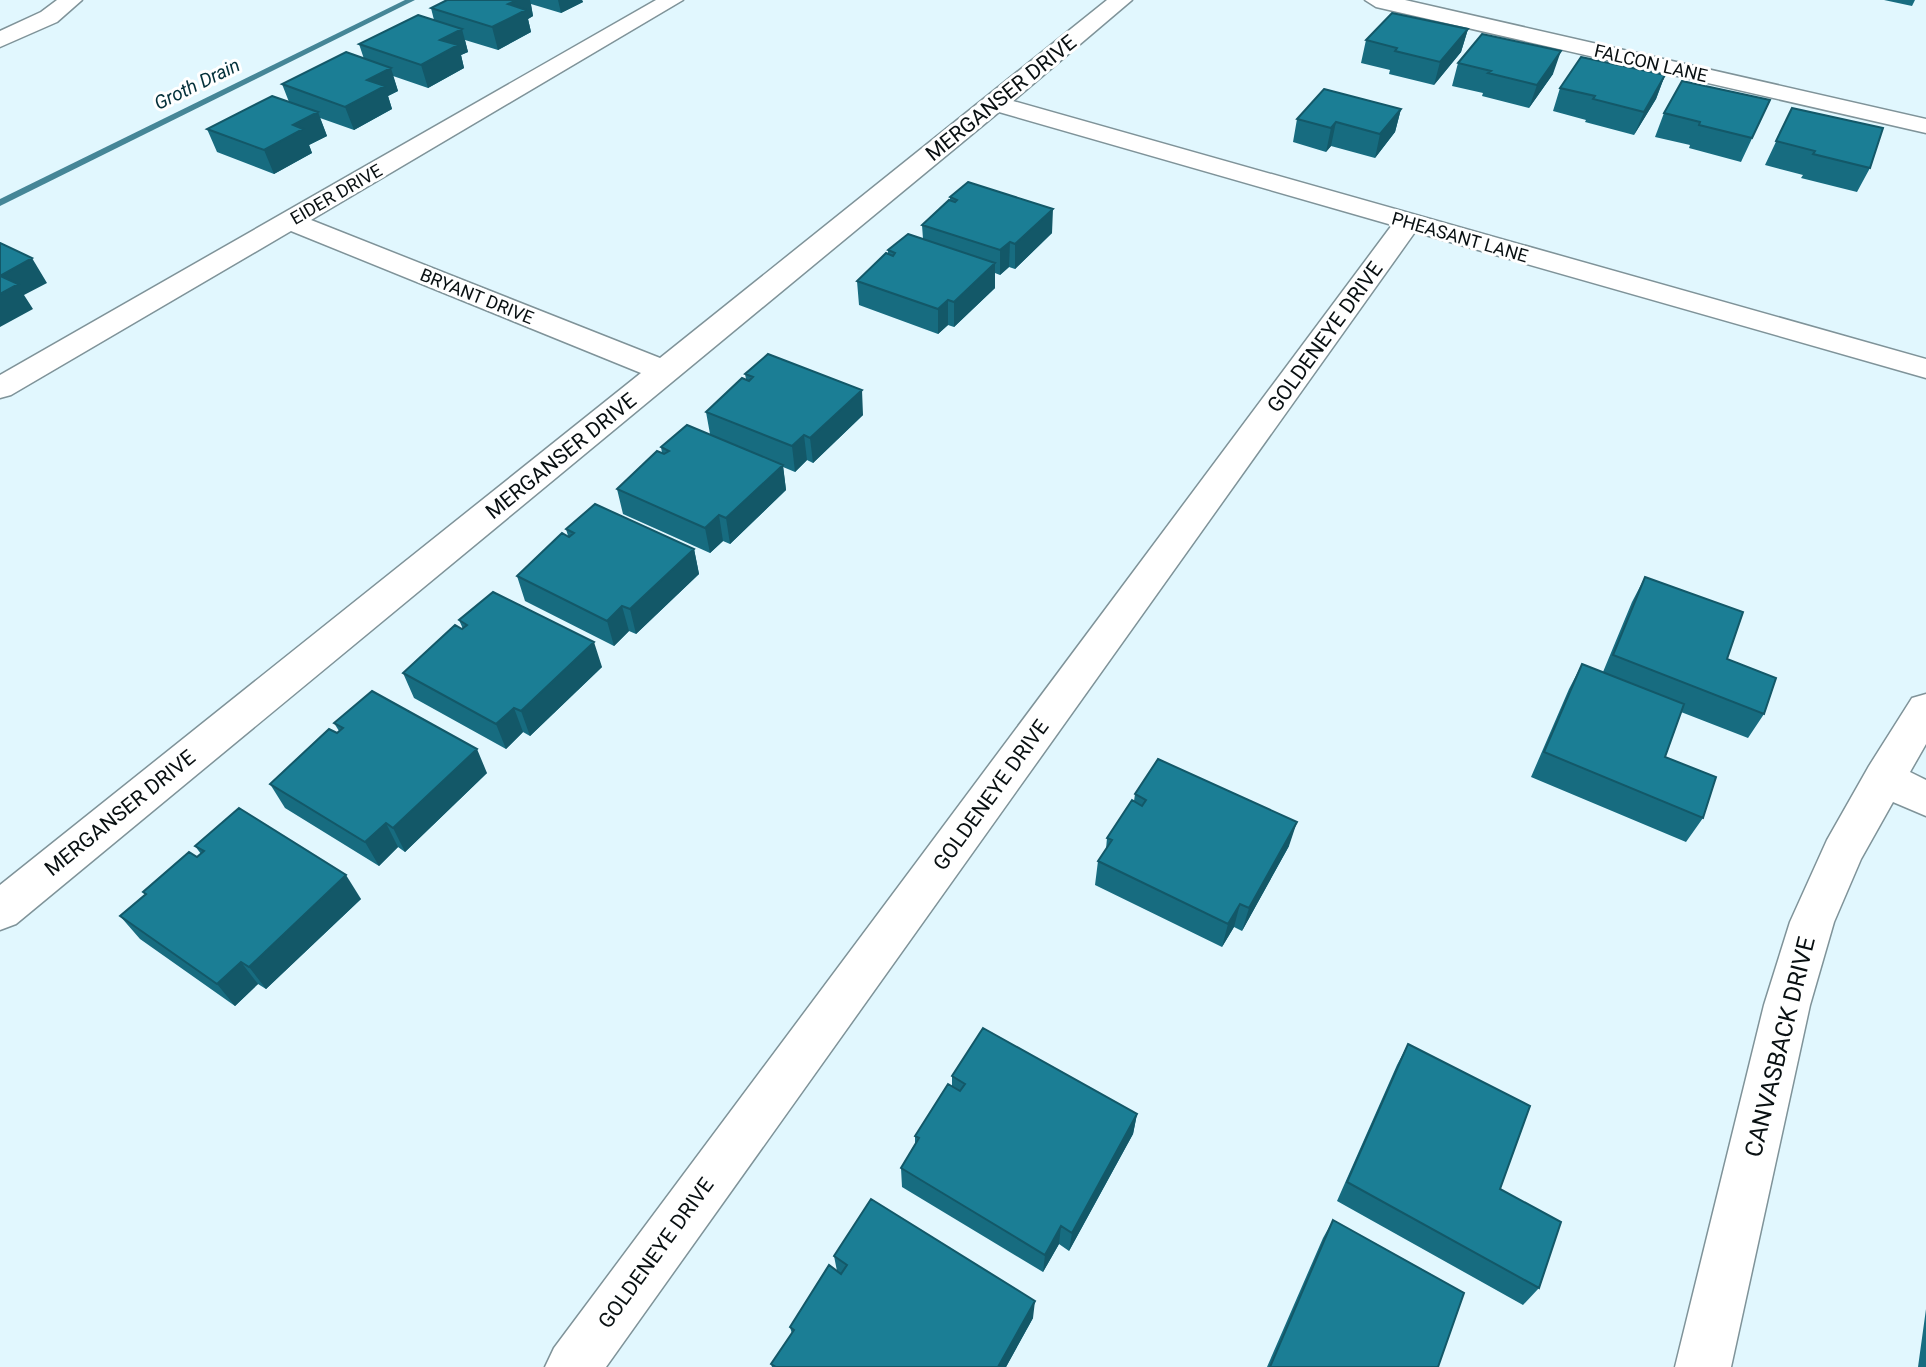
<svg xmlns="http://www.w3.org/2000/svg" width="1926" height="1367" font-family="Roboto,sans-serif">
	<rect width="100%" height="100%" fill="#e1f7fe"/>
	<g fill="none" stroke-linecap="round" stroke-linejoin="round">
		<!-- stream -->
		<path fill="#458697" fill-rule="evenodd" d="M405 0H415L0 206V199Z"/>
		<!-- minor casing -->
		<g stroke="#7f9399" stroke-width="3">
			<path id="minor" d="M57 0H82L57 22 0 47V31L41 12Z
				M656 0H683L311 220 660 358 1107 0H1132L1013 101 1926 359V378L1415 232 606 1367H545L554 1348 1392 225 999 112 16 924 0 930V885L641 373 291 231 11 395 0 398V375Z
				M1365 0H1405L1926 119V133L1376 7Z
				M1926 694V744L1910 772 1926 780V816L1893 802 1861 859 1834 922 1810 1005 1731 1367H1675L1764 1005 1790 922 1827 840 1869 766 1912 698Z"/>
		</g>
		<!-- minor -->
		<use href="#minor" fill="#fff" fill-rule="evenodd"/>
	</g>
	<!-- wall -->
	<path fill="#176c80" d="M447 0H582L583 2 561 13 531 4 533 16 528 19 531 32 498 50 465 40 468 52 461 55 464 68 428 88 393 76 398 91 388 96 392 109 354 130 320 118 327 136 309 145 312 153 274 174 217 152 207 129 289 102 282 84 364 59 359 44 434 20 431 8Z
		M1884 0H1915L1912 6Z
		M1468 29 1461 52 1434 85 1389 74 1390 70 1361 63 1366 40Z
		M1458 63 1553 74 1529 108 1482 96 1483 93 1452 86Z
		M1665 75 1656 99 1634 135 1585 122 1586 120 1553 111 1560 88Z
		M1770 100 1741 162 1689 148 1690 145 1655 137 1664 113Z
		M1792 108 1870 168 1857 192 1801 178 1803 175 1765 165Z
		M1401 109 1395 132 1375 158 1331 146 1326 152 1293 142 1297 119Z
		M950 197 1052 233 1015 269 1009 267 1000 275 995 273V288L954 327 948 325 938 334 859 305 857 281 888 254V250L923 239 922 225 950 200Z
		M745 374 863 415 813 463 807 460 795 472 783 467 786 490 730 544 723 541 710 553 623 514 617 489 662 453 661 447 710 434 706 412 746 379Z
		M566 529 694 549 699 574 636 634 629 631 614 646 525 601 517 576 568 536Z
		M1645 577 1727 659 1764 714 1748 738 1681 712 1665 757 1703 818 1686 842 1531 777 1569 689 1582 664 1603 672 1632 602Z
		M459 620 602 667 530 736 523 732 506 749 414 698 403 673 463 629Z
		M334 723 487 773 405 852 398 847 379 866 285 808 270 784 339 731Z
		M1135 794 1289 846 1242 931 1234 927 1222 947 1095 885 1098 861 1106 849 1107 838 1134 801Z
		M195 846 361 899 266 989 258 984 235 1006 140 939 120 916 145 895 143 892 201 854Z
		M1408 1044 1500 1189 1539 1288 1523 1305 1337 1201 1397 1065Z
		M952 1076 1137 1114 1133 1134 1069 1251 1059 1244 1043 1272 902 1187 901 1168 915 1144V1136L952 1087Z
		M1333 1220 1438 1367H1267L1323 1238Z
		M834 1256 1033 1318 1006 1367H772L771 1364 792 1334 790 1327 837 1271Z
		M1926 1309V1367H1918Z"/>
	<!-- shaded-wall -->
	<path fill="#135868" d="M517 0H530L533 16 528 19 531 32 498 50 492 27 508 4Z
		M558 0H582L583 2 561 13Z
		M462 29 468 52 461 55 464 68 428 88 421 65 440 40Z
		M1468 29 1461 52 1434 85 1440 62Z
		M1561 51 1553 74 1529 108 1537 85Z
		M391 68 398 91 388 96 392 109 354 130 345 107 367 80Z
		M1665 75 1656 99 1634 135 1644 112Z
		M1401 109 1395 132 1375 158 1380 134Z
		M318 112 327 136 309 145 312 153 274 174 264 150 293 125Z
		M1336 122 1331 146 1326 152 1331 128Z
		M1053 209 1052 233 1015 269V244Z
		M1010 242 1009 267 1000 275V250Z
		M32 258 47 283 24 295 33 309 0 327V276Z
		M995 263V288L954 327V302Z
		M948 300V325L938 334V309Z
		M862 390 863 415 813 463 810 438Z
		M804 435 807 460 795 472 792 446Z
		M783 465 786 490 730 544 726 518Z
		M719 515 723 541 710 553 705 528Z
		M694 549 699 574 636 634 630 609Z
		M622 606 629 631 614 646 607 621Z
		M594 642 602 667 530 736 521 711Z
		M514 708 523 732 506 749 496 724Z
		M477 749 487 773 405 852 393 828Z
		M1297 822 1289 846 1242 931 1249 908Z
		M386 823 398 847 379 866 365 842Z
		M346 875 361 899 266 989 249 967Z
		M1240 904 1234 927 1222 947 1228 924Z
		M241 962 258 984 235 1006 217 984Z
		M1137 1114 1133 1134 1069 1251 1072 1233Z
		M1061 1226 1059 1244 1043 1272 1045 1255Z
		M1035 1301 1033 1318 1006 1367H998Z"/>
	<!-- building -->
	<path fill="#1b7e95" stroke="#135868" stroke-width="2" d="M447 0H517L508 4 526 10 492 27 431 8Z
		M1392 13 1468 29 1440 62 1395 51 1397 48 1366 40Z
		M418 15 462 29 440 40 458 45 421 65 359 44Z
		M1482 34 1561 51 1537 85 1488 73 1491 71 1458 63Z
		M346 52 391 68 367 80 385 86 345 107 282 84Z
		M1581 57 1665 75 1644 112 1593 99 1595 96 1560 88Z
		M1682 81 1770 100 1752 138 1699 125 1700 122 1664 113Z
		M1324 89 1401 109 1380 134 1336 122 1331 128 1297 119Z
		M272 96 318 112 293 125 303 129 264 150 207 129Z
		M1792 108 1883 128 1870 168 1813 154 1815 151 1776 141Z
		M968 182 1053 209 1015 244 1010 242 1000 250 922 225 949 200 955 202 957 200 950 197Z
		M908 234 995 263 954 302 948 300 938 309 857 281 886 253 893 256 895 253 888 250Z
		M0 243 32 258 0 276Z
		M0 276 18 284 0 294Z
		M768 354 862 390 810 438 804 435 792 446 706 412 742 378 749 381 753 377 745 374Z
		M687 425 783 465 726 518 719 515 705 528 617 489 657 451 664 454 669 451 661 447Z
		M595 504 694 549 630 609 622 606 607 621 517 576 562 533 569 537 574 533 566 529Z
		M1645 577 1743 612 1727 659 1776 678 1764 714 1613 655Z
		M493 592 594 642 521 711 514 708 496 724 403 673 455 625 462 629 467 625 459 620Z
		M1582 664 1684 704 1665 757 1716 777 1703 818 1544 752Z
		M372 691 477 749 393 828 386 823 365 842 270 784 329 729 337 733 343 728 334 723Z
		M1158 759 1297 822 1249 908 1240 904 1228 924 1098 861 1112 840 1107 838 1132 800 1142 806 1146 800 1135 794Z
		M239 808 346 875 249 967 241 962 217 984 120 916 146 894 143 892 189 852 197 857 204 851 195 846Z
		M983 1028 1137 1114 1072 1233 1061 1226 1045 1255 901 1168 919 1138 915 1136 948 1084 960 1091 965 1084 952 1076Z
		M1408 1044 1530 1106 1500 1189 1561 1222 1539 1288 1347 1182Z
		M871 1199 1035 1301 998 1367H776L771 1364 794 1330 790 1327 829 1265 841 1274 847 1265 834 1256Z
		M1333 1220 1464 1293 1438 1367H1270Z"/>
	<g text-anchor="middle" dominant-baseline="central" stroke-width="6" stroke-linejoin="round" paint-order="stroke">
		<!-- far-street labels -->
		<g font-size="18" fill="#091012" stroke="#fff">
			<text transform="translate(1651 63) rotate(13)">FALCON LANE</text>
			<text transform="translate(336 194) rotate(-30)">EIDER DRIVE</text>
			<text transform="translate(1460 237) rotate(16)">PHEASANT LANE</text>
			<text transform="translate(477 296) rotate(22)">BRYANT DRIVE</text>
		</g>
		<!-- far-water labels -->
		<g font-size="19" font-style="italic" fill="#03303a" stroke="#fff">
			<text transform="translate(197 84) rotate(-26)">Groth Drain</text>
		</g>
		<!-- street labels -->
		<g font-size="21" fill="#091012" stroke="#fff">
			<text transform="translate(1001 98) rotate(-39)">MERGANSER DRIVE</text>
			<text transform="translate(1325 337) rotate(-54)">GOLDENEYE DRIVE</text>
			<text transform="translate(561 456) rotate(-39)">MERGANSER DRIVE</text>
			<text transform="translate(991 795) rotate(-54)">GOLDENEYE DRIVE</text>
			<text transform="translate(120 813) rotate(-39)">MERGANSER DRIVE</text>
			<text transform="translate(656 1253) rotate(-54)">GOLDENEYE DRIVE</text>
		</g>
		<!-- near-street labels -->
		<g font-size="24" fill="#091012" stroke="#fff">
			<text transform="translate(1780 1047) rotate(-76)">CANVASBACK DRIVE</text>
		</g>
	</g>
</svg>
